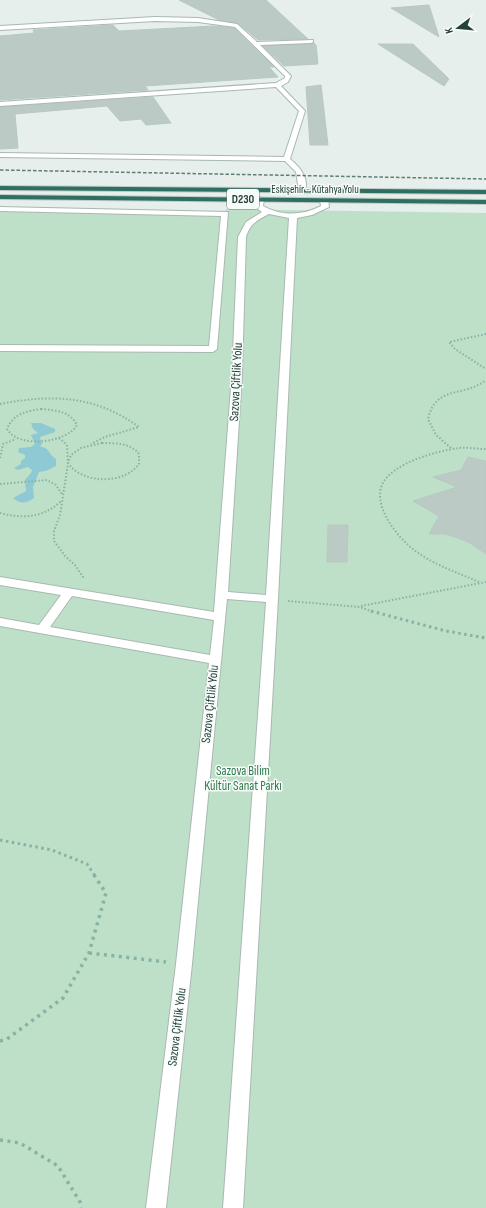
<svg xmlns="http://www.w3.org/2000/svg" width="486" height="1208" font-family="'Sofia Sans Condensed',sans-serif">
	<rect width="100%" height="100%" fill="#e6efeb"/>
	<!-- green -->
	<path fill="#bfe0c8" d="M0 209 225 214 226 209 486 213V1208H0Z"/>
	<!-- water -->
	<path fill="#8ec9d4" d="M31 423H41L55 429V432L40 437 42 444 40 446 47 449 52 456 56 459V466L46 471 39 472 33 487 34 498C26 504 20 504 13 498L26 491 25 480 31 473 32 470 28 467 18 470 14 468 21 464V461L25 458V455L18 452 19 448 31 447 35 444 31 435 38 433 33 429Z"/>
	<!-- building -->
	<path fill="#bbcac4" stroke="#b8c9c2" d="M179 0H266L308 39 258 40 238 23 219 20Z
		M429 5 439 37 391 8Z
		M113 25 119 31 214 26 234 28 274 67H269L278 77 145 86 148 90 0 100V36L34 33 33 30Z
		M314 43 316 45 318 64 284 66 263 46Z
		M378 44H413L449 79 444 86Z
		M321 85 328 145H310L306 87Z
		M153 97 171 123 146 125 141 119 120 121 107 106 15 114 18 148 0 149V107Z
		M468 457 486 461V554L470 543 458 538 445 534H429L439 516 413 501 457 487 433 477 461 470Z
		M328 525H348L347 562H327Z"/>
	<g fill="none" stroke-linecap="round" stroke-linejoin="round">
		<!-- minor casing -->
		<g stroke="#a8b8b2" stroke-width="2">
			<path id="minor" d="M155 17 198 18 237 24 257 42 313 40V42L311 43 260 45 291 76 288 82 281 86 305 111 290 159C300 167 309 178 305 191H301L299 190 296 172 285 161 0 157V153L284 157 299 111 276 87 0 106V102L276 83 285 78V76L235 27 198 22 155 21 0 30V26Z
				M257 197H260L264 199 263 206C281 216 302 216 321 206L320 200 324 198 328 200 329 207 312 215 297 218 278 599 243 1208H223L266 602 227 599 192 964 166 1208H146L176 964 209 663 0 626V618L39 625 61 595 0 585V577L214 612 232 374 238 237 246 222 262 212 255 207ZM269 214 289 218 266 595 228 592 242 374 246 237C250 224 257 220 269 214ZM72 596 214 620 210 655 50 627Z
				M0 207 228 212 217 349 213 352 0 351V345L209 346 221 216 0 211Z"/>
		</g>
		<!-- highway casing -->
		<g stroke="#c2cac8" stroke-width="2">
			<path id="highway" d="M0 186 486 190V194L0 190Z
				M0 195 486 200V204L0 199Z"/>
		</g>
		<!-- path-far2 -->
		<path stroke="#86b3a5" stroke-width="2" stroke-dasharray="1.5 2" stroke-linecap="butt" d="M486 334 449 342 455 349 486 369
			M0 404C52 394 95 395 139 427L105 437 91 444
			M41 409C55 410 70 411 77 425 67 443 18 449 7 429 13 414 26 411 41 409Z
			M59 438 67 445 68 464 60 515 54 531V541L65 556 75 565 83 577 82 579
			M102 443C115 443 131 443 139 454V464C124 485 82 484 68 463L71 455 81 448Z
			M451 448 436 435 428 419C436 384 464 398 486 380
			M0 458 3 444 16 439
			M0 484 47 480 56 485 62 494
			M0 513C22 519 44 518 61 501
			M479 582C454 571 425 562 405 542 392 529 374 504 382 485 391 463 437 451 459 448 468 447 477 449 486 449
			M288 601 360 607 373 612
			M361 606 486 582"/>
		<!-- path-far1 -->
		<path stroke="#86b3a5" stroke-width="3" stroke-dasharray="2.5 3.5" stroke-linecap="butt" d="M371 611 446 631 486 638
			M0 840 52 850 87 864 95 876"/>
		<!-- path -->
		<path stroke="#86b3a5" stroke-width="3.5" stroke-dasharray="3 4.5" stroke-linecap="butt" d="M89 953 166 962
			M0 1041 7 1039 63 998 89 953 106 893 94 875
			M0 1140 20 1143 58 1166 80 1202 81 1208"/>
		<!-- minor -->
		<use href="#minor" fill="#fff" fill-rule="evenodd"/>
		<!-- highway -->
		<use href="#highway" fill="#2f6f62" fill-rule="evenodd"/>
		<!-- rail -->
		<path stroke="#5f7d75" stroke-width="1.5" stroke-dasharray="3.5 2" stroke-linecap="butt" d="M0 170 486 179"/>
	</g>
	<g text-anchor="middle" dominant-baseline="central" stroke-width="3" stroke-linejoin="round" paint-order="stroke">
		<!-- far-street labels -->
		<g font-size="11" fill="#24423a" stroke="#f7fbf9">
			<text x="315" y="189">Eskişehir - Kütahya Yolu</text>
		</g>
		<!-- shield labels -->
		<rect fill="#f7fbf9" stroke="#637a73" stroke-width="1" x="227" y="189" width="32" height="20" rx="3"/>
		<g font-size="12" font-weight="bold" fill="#24423a">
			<text x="243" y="199">D230</text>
		</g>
		<!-- street labels -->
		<g font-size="13" fill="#24423a" stroke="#f7fbf9">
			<text transform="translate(236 382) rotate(-87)">Sazova Çiftlik Yolu</text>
			<text transform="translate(210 704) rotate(-84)">Sazova Çiftlik Yolu</text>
			<text transform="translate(177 1027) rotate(-83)">Sazova Çiftlik Yolu</text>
		</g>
		<!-- park labels -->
		<g font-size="13" fill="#2d7a4b" stroke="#f7fbf9">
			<text x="243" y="771">Sazova Bilim<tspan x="243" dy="15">Kültür Sanat Parkı</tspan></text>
		</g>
	</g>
	<!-- north arrow -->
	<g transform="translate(458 28) rotate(254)" stroke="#f7fbf9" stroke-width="3" paint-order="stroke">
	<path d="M0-3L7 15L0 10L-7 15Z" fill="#24423a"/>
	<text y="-6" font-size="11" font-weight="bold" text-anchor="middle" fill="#24423a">K</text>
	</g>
</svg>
